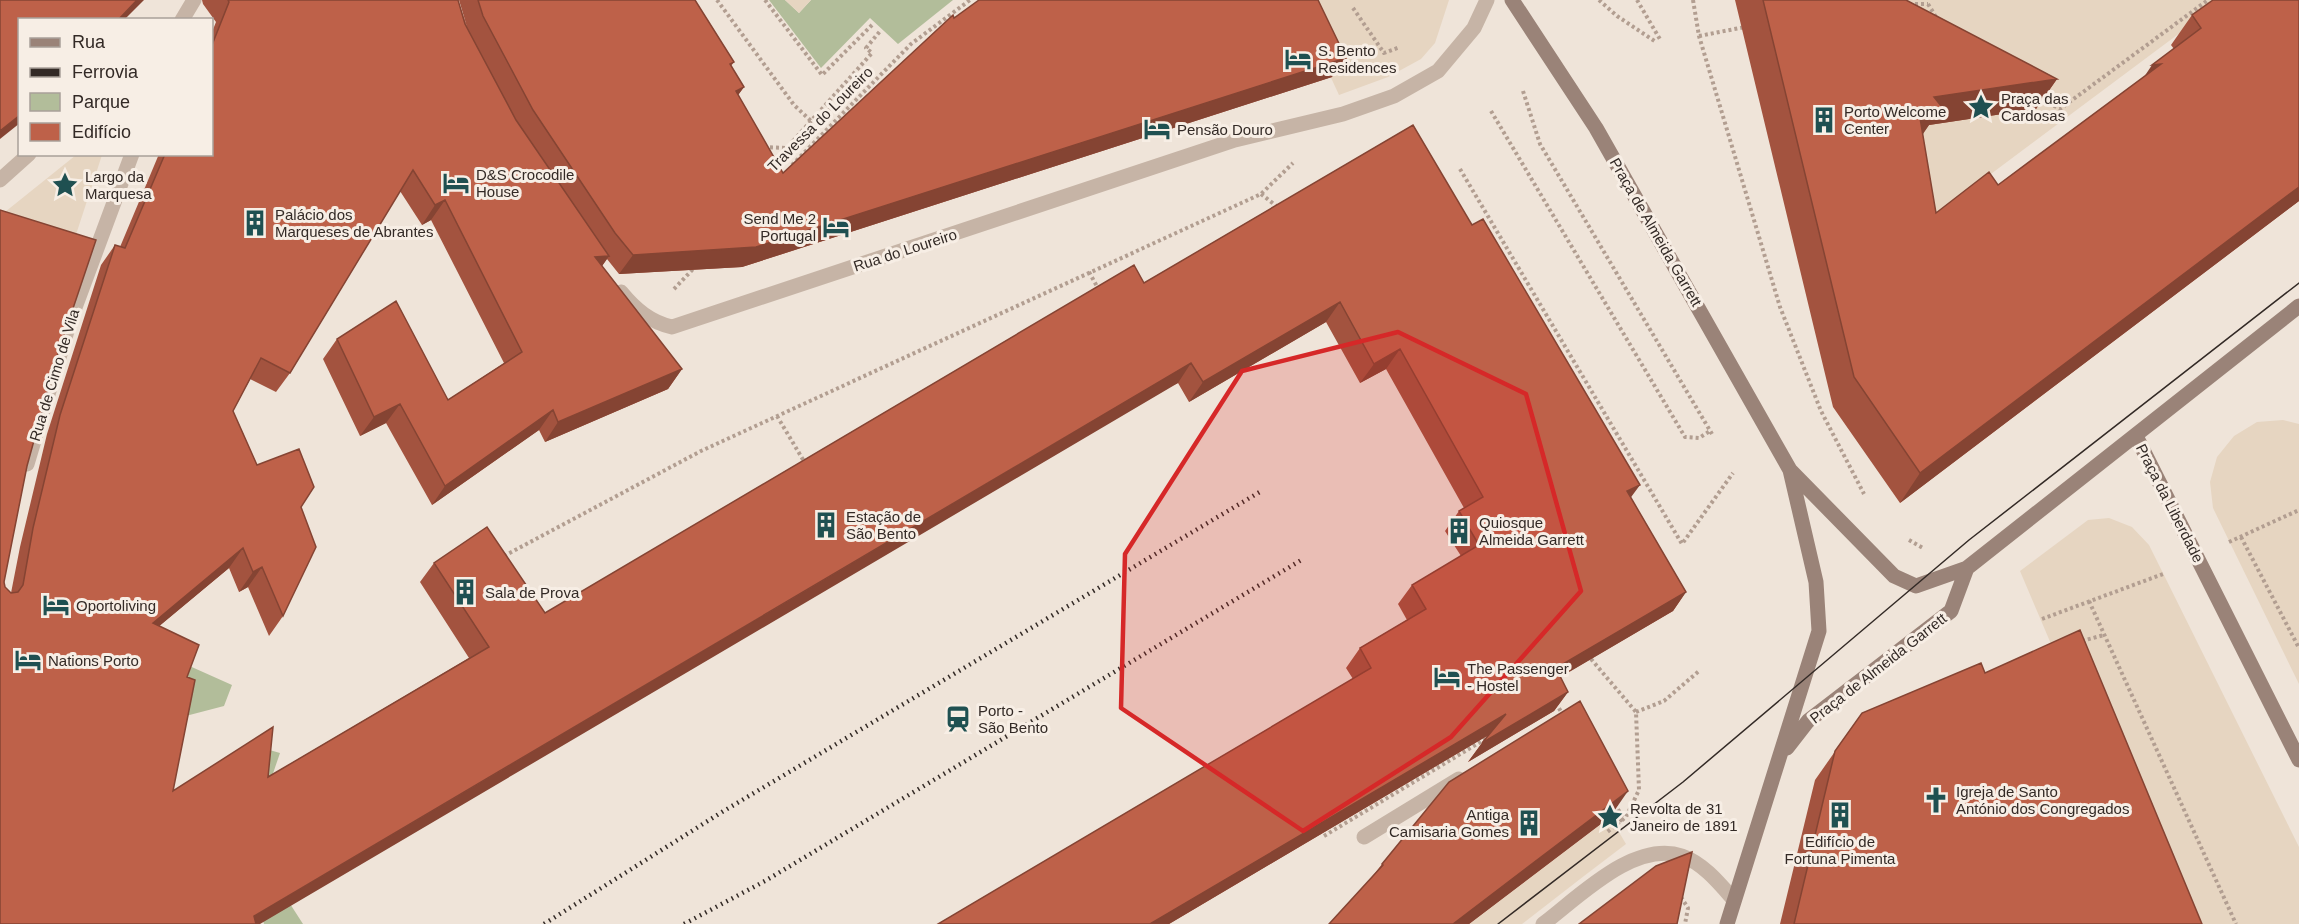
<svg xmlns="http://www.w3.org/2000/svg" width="2299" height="924" font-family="Arial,sans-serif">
	<rect width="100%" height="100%" fill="#efe4d9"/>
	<!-- green -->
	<path fill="#b2bd9a" d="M769 0H785L799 13 811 0H953L898 44 870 18 821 68Z
		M185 664 232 685 224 706 178 718Z
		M259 747 280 753 268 788 285 896 303 924H264L260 912Z"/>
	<!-- plaza -->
	<path fill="#e6d5c1" d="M785 0H811L799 13Z
		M1295 0H1449L1435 43 1421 59 1388 77 1339 95Z
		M1860 0H2224L1936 215Z
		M76 155H102L69 256 0 216Z
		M2283 420 2299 424V684L2213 508 2210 482 2217 457 2234 436 2257 422Z
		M2109 518 2132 527 2149 545 2299 847V924H2170L2020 571 2088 520Z
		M1610 817 1626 844 1584 876 1522 924H1469Z"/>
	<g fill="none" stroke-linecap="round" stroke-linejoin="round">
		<!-- path -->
		<path stroke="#b29e91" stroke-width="4" stroke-dasharray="3 3" stroke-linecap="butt" d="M717 0 794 105 811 121
			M765 0 822 75 872 25
			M1599 0 1617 16 1656 42
			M1637 0 1661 41
			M1693 0 1699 36 1780 307 1821 411 1864 494
			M1909 4H1928
			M1928 4 1936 17
			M1353 8 1384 53 1400 47
			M1699 36 1745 27
			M1523 91 1540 144 1712 434
			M2038 97 2060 109 2208 0
			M1491 111 1685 437 1699 438 1710 431
			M793 141 872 53 866 48 881 30
			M764 147 787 148 793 141 797 145 849 88
			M792 165 911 44 970 0
			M1460 169 1682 544 1733 473
			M1261 194 1279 208
			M1089 272 1099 290
			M674 289 696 266
			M777 416 805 463
			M2241 537 2299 648
			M1909 540 1923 548
			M2229 542 2299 510
			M504 556 701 451 1261 194 1293 163
			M2089 601 2236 924
			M2042 619 2163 574
			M2082 641 2104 635
			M1591 659 1636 712 1639 790 1626 817 1606 833
			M1636 712 1664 701 1699 671
			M1681 897 1688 908 1685 924"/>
		<!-- service -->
		<path stroke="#c6b4a6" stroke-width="15" d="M1364 837 1459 779"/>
		<!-- minor -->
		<path stroke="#c6b4a6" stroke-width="15" d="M182 20 194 0
			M0 180 29 154
			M621 292C635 309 650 322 672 327L1235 140 1343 114 1394 96 1438 71 1474 28 1487 0
			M27 464 70 321 132 154"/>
		<!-- tertiary -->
		<path stroke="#c6b4a6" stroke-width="15" d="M1543 924C1579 897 1634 840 1682 856 1703 863 1720 884 1734 900"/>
		<!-- secondary -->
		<path stroke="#9a8378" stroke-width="15" d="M1512 0 1596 128 1790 470 1894 576 1916 586 1967 568 2299 306
			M2136 436 2299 760
			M1787 748 1808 721 1951 611 1967 568
			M1727 924 1819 631 1816 582 1790 470"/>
		<!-- tram -->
		<path stroke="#332a26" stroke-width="1.5" d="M1498 924 1683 782 1969 540 2299 283"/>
		<!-- rail -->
		<path stroke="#332a26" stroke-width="4.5" stroke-dasharray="1.5 4.5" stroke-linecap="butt" d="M544 924 722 812 1263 490
			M684 924 765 881 1303 559"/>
		<!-- path-bridge -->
		<path stroke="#b29e91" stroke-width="4" stroke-dasharray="3 3" stroke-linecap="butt" d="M1556 703 1564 717
			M1615 804 1623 818 1616 825
			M1324 836 1487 738"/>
	</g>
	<!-- wall -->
	<path fill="#a3533f" d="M202 0H458L467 27 459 0H695L734 62 731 66 744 87 738 95 783 173 954 18 1332 77 742 267 619 274 607 259 602 266 682 369 668 389 545 442 539 430 432 505 386 423 360 436 323 359 337 339 448 400 504 363 431 220 422 225 400 191 290 373 276 392 250 379 233 411 257 465 301 507 283 616 269 636 248 587 239 592 229 568 159 626 187 677 173 791 268 777 469 658 420 582 434 563 545 613 1144 283 1413 125 1686 592 1673 611 1560 677 1568 692 1554 711 1468 762 1487 736 1169 924H938L1353 679 1346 668 1360 648 1407 620 1398 604 1412 585 1461 556 1445 531 1459 511 1464 508 1386 369 1360 383 1326 322 1189 402 1178 383 0 924V210L58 353 27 466 4 582 5 587 11 593 20 547 47 434 101 265 115 245 120 247 159 154H212V32L216 22 203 4Z
		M1735 0H1906L2057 79 2036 109 1929 125 1922 134 1936 213 1998 185 2145 76 2174 49 2171 45 2192 15 2299 0V201L1900 503 1833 407Z
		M1985 673 2202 924H1780L1815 780 1862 713Z
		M1610 817 1469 924H1329L1369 881 1382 864Z"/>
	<!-- shaded-wall -->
	<path fill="#854433" d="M137 0H144L124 20H118Z
		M1346 58 1332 77 742 267 619 274 633 255Z
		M2161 64 2132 95 2152 65Z
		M2057 79 2036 109 1929 125 1921 137 1919 112 1934 97Z
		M744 87 730 106 736 91Z
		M20 115V123L0 139V131Z
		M2299 187V201L1900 503 1920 473Z
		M445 200 431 220 422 225 435 205Z
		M609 256 595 276V257Z
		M1340 302 1326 322 1189 402 1203 382Z
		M1400 349 1386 369 1360 383 1374 364Z
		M1191 363 1178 383 260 924H248L254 916Z
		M682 369 668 389 545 442 558 422Z
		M400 404 386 423 360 436 374 417Z
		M553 410 539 430 432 505 445 486Z
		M1640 485 1626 504 1627 491Z
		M243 548 229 568 139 643 153 623Z
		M262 567 248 587 239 592 253 572Z
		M1686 592 1673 611 1542 688 1556 668Z
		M1568 692 1554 711 1468 762 1482 743Z
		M1506 714 1492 733 1169 924H1150Z
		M1628 791 1610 817 1469 924H1453Z"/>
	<!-- building -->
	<path fill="#be6149" stroke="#854433" stroke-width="1.5" d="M0 0H137L118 20H20V115L0 131Z
		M228 0H458L465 24 516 120 609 256 595 257 682 369 558 422 553 410 445 486 400 404 374 417 337 339 396 301 448 400 522 352 445 200 435 205 413 170 290 373 261 358 233 411 257 465 299 449 314 487 301 507 316 547 283 616 262 567 253 572 243 548 153 623 199 645 187 677 195 680 173 791 273 727 268 777 489 647 434 563 487 527 545 613 1134 265 1144 283 1413 125 1472 225 1483 219 1640 485 1627 491 1686 592 1556 668 1568 692 1482 743 1506 714 1150 924H938L1371 668 1360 648 1426 609 1412 585 1479 545 1459 511 1483 497 1400 349 1374 364 1340 302 1203 382 1191 363 254 916 256 924H0V210L96 240 58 353 27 466 4 582 5 587 11 593 18 592 23 585 33 528 60 415 115 245 125 248 165 154H212V45L229 2Z
		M478 0H695L734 62 730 64 744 87 736 91 783 173 953 15 954 18 979 0H1318L1346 58 756 247 633 255 615 233 533 110 483 16Z
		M1763 0H1906L2057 79 1934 97 1942 107 1919 112 1936 213 1989 172 1998 185 2161 64 2152 65 2201 28 2192 15 2213 0H2299V187L1920 473 1854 377Z
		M2080 630 2202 924H1794L1835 751 1862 713 1981 663 1985 673Z
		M1580 701 1628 791 1453 924H1329L1383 865 1382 864 1449 782Z
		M1692 852 1677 924H1579L1656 866Z"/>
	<!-- marked area -->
	<path fill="#d62828" fill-opacity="0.2" stroke="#d62828" stroke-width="4.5" stroke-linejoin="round" d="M1398 332 1526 394 1581 591 1451 737 1303 831 1121 708 1125 554 1242 371Z"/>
	<!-- icons -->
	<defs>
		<g id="hotel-bare" transform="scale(2.07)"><path d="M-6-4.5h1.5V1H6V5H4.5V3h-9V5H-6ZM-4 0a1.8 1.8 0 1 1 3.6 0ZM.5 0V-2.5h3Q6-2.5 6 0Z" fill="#1f5051" stroke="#f7eee5" stroke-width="2.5" paint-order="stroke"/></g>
		<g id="sight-bare" transform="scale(2.07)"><path d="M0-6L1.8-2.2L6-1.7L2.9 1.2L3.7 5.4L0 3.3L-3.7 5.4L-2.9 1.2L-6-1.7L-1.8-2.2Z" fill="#1f5051" stroke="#f7eee5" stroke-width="2.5" paint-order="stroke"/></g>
		<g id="building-bare" transform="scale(2.07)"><path d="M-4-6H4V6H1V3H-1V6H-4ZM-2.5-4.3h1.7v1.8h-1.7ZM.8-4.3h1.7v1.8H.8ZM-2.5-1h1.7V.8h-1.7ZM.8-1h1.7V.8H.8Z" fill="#1f5051" stroke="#f7eee5" stroke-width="2.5" paint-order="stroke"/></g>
		<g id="station-bare" transform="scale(2.07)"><path d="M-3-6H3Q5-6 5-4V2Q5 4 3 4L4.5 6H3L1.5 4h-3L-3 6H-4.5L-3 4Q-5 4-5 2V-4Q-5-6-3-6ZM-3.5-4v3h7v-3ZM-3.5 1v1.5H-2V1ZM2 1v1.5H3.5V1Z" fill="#1f5051" stroke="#f7eee5" stroke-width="2.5" paint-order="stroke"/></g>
		<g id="church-bare" transform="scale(2.07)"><path d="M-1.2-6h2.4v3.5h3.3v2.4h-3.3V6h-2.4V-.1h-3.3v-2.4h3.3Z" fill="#1f5051" stroke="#f7eee5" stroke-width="2.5" paint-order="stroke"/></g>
	</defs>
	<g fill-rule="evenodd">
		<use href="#hotel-bare" x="1298" y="59"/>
		<use href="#sight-bare" x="1981" y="107"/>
		<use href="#building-bare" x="1824" y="120"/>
		<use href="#hotel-bare" x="1157" y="129"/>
		<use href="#hotel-bare" x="456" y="183"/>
		<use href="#sight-bare" x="65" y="185"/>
		<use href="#building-bare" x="255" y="223"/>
		<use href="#hotel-bare" x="836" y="227"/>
		<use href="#building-bare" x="826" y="525"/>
		<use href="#building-bare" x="1459" y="531"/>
		<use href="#building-bare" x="465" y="592"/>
		<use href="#hotel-bare" x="56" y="605"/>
		<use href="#hotel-bare" x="28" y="660"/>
		<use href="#hotel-bare" x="1447" y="677"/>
		<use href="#station-bare" x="958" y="719"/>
		<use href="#church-bare" x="1936" y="800"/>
		<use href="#building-bare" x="1840" y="815"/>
		<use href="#sight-bare" x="1610" y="817"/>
		<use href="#building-bare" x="1529" y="823"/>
	</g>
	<g text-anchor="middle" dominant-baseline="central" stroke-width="6" stroke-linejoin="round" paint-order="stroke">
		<!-- poi labels -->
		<g font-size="15" fill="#332a26" stroke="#f7eee5" text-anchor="start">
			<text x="1318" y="50">S. Bento<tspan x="1318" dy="17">Residences</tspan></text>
			<text x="2001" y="98">Praça das<tspan x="2001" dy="17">Cardosas</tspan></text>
			<text x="1844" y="111">Porto Welcome<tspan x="1844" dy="17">Center</tspan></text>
			<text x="1177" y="129">Pensão Douro</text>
			<text x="476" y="174">D&amp;S Crocodile<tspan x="476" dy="17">House</tspan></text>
			<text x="85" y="176">Largo da<tspan x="85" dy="17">Marquesa</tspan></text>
			<text x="275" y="214">Palácio dos<tspan x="275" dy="17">Marqueses de Abrantes</tspan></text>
			<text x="816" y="218" text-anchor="end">Send Me 2<tspan x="816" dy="17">Portugal</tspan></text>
			<text x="846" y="516">Estação de<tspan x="846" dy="17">São Bento</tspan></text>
			<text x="1479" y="522">Quiosque<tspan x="1479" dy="17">Almeida Garrett</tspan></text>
			<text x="485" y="592">Sala de Prova</text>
			<text x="76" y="605">Oportoliving</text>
			<text x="48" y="660">Nations Porto</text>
			<text x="1467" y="668">The Passenger<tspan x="1467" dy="17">- Hostel</tspan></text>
			<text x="978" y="710">Porto -<tspan x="978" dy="17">São Bento</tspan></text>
			<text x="1956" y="791">Igreja de Santo<tspan x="1956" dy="17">António dos Congregados</tspan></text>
			<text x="1630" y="808">Revolta de 31<tspan x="1630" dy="17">Janeiro de 1891</tspan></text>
			<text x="1509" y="814" text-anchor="end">Antiga<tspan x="1509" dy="17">Camisaria Gomes</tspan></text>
			<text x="1840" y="841" text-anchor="middle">Edifício de<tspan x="1840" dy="17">Fortuna Pimenta</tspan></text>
		</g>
		<!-- street labels -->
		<g font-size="15" fill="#332a26" stroke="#f7eee5">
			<text transform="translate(820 119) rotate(-45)">Travessa do Loureiro</text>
			<text transform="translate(1656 232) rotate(60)">Praça de Almeida Garrett</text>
			<text transform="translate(905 250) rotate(-18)">Rua do Loureiro</text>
			<text transform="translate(54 375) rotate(-73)">Rua de Cimo de Vila</text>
			<text transform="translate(2170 503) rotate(63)">Praça da Liberdade</text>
			<text transform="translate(1878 668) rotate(-38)">Praça de Almeida Garrett</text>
		</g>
	</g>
	<!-- legend -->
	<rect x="18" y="18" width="195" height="138" fill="#f7eee5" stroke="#a9a099" stroke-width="1.5"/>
	<rect x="30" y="38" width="30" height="9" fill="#9a8378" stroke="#a9a099" stroke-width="1.5"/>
	<text x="72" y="48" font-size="18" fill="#332a26">Rua</text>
	<rect x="30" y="68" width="30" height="9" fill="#332a26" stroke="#a9a099" stroke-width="1.5"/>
	<text x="72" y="78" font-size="18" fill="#332a26">Ferrovia</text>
	<rect x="30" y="93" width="30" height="18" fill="#b2bd9a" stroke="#a9a099" stroke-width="1.5"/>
	<text x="72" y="108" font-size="18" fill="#332a26">Parque</text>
	<rect x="30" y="123" width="30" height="18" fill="#be6149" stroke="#a9a099" stroke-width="1.5"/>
	<text x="72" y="138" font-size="18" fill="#332a26">Edifício</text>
</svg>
